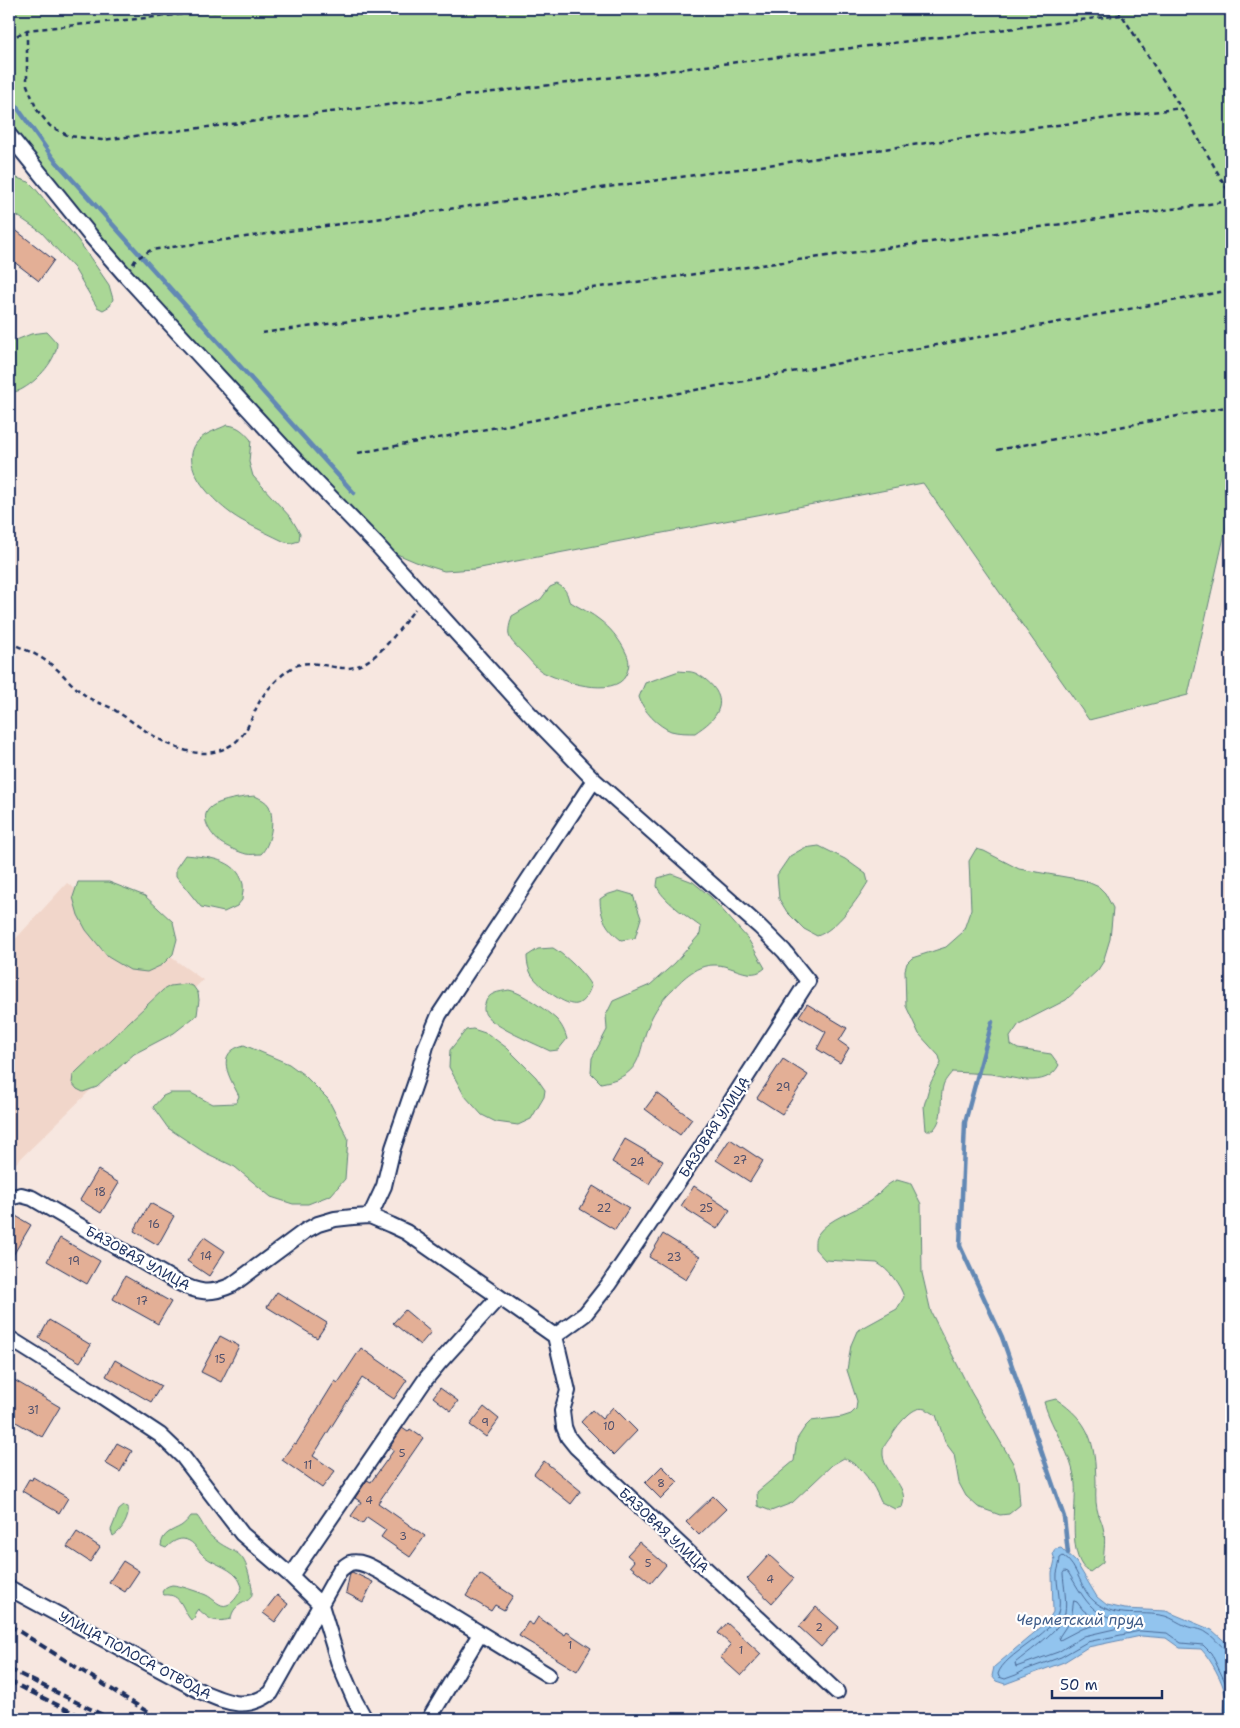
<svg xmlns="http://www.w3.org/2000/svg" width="1240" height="1728" font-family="'Shantell Sans',sans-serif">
	<rect width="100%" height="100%" fill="#f7e7e0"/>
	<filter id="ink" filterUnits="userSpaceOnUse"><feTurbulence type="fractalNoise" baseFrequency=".02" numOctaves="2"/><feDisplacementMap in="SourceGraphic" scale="10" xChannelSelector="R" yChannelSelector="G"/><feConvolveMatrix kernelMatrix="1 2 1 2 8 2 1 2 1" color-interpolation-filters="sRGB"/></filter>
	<g filter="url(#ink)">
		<!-- built -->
		<path fill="#f1d6ca" d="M67 883 203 980 9 1170V946Z"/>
		<!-- green -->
		<path fill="#aad796" stroke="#62837a" d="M9 9H1231V506L1188 695 1089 720 923 483 475 569 444 571 416 562 378 546 310 476 9 135Z
			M14 177 29 182 34 187 78 240 109 285 113 299 110 306 103 310 97 307 74 268 41 232 9 210V178Z
			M47 332 57 343C57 359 38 380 24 388 20 391 14 392 9 393V343L31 334Z
			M227 425C239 426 244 432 251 440L249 462 253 476 291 518 300 533 299 541 292 543 285 542C271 535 255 528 241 520 218 507 173 465 200 439 206 433 219 429 227 425Z
			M557 584C565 588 567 592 569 601 579 608 592 613 601 621 610 628 618 638 623 647 629 658 631 663 626 675 615 699 558 681 541 671 535 667 530 660 525 655 509 638 505 639 512 616L541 599 550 587Z
			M679 671C684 672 691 671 695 673 706 678 723 692 719 707 716 719 705 726 695 733 688 733 678 733 671 731 658 726 643 711 639 697L645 683Z
			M255 796C261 799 266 801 269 806 275 819 271 844 261 854 256 854 250 855 246 854 239 852 227 847 221 843 213 837 200 820 208 810 215 800 244 797 255 796Z
			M819 846 845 859 866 874 868 882C858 899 836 930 817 936L804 929 787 912 779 899 777 875 790 856 804 848Z
			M976 849 984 851 1019 869 1083 880 1099 887 1105 893 1113 908 1110 939 1103 962 1098 970 1066 1000 1019 1024 1010 1037 1011 1045 1018 1049 1051 1054 1059 1065C1046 1090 1013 1077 991 1074 978 1073 965 1073 952 1072 949 1076 944 1081 943 1086 939 1101 945 1118 933 1130H926L924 1106 930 1084 941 1063 939 1056 919 1034 906 1006 905 970 907 963 912 958 946 947 963 932 971 909 969 861Z
			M185 855C206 857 237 858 243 884 244 889 242 895 242 900L237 906 224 912 201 907 176 876V868Z
			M672 874 693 882 711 897 748 939 765 968C750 982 732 964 714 965 697 965 684 977 673 989 665 996 657 1007 652 1017 636 1048 648 1075 601 1083L591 1073 592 1058 607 1030 606 1015 613 1001 650 985 675 963 700 934 701 927C690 919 660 898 657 886 657 885 658 879 658 878Z
			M78 882H109L145 896 173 922 177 939 173 954 162 965 147 972 130 970 108 957 86 930 78 915 73 897Z
			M619 891 633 895 641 918 635 938 621 940C607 929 600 918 600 899L606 895Z
			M553 948C565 955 585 974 591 986 589 993 584 1002 577 1004 566 1007 541 987 534 978 529 972 527 964 527 956L538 949Z
			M185 984 193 986 198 993 199 1000 197 1015 174 1033 134 1054 97 1087 83 1092 77 1089 72 1083 73 1075 78 1070 163 990 170 986Z
			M509 990C521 992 546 1010 556 1019 562 1025 565 1032 567 1039L558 1050 550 1051C536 1044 494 1027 486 1015 484 1012 483 1008 485 1004 488 992 499 992 509 990Z
			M473 1029 488 1034 507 1048 536 1077 545 1090 544 1097 531 1119 518 1125 496 1122 482 1115 464 1095 449 1067 450 1050 466 1030Z
			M244 1045 289 1064 304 1075 328 1099 348 1138 345 1179 331 1195 308 1204H293L271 1197 235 1167 204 1152 168 1128 153 1107 163 1096 170 1093H191L212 1104 236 1103 239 1096C230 1078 213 1053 244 1045Z
			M897 1180 911 1184 921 1204 922 1273 931 1312 971 1392 1013 1463 1018 1480 1020 1505 1009 1514 1000 1515 978 1507 966 1496 959 1483 954 1454 945 1442 936 1415C925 1408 920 1405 909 1414 901 1421 895 1429 890 1438 887 1442 883 1447 883 1451 881 1473 911 1485 902 1507L895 1509 881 1502C873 1483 863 1467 844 1458L832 1465 792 1503 771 1511 758 1506 757 1492 794 1461 797 1439 805 1427 811 1421 842 1417 851 1414 856 1409 857 1401 847 1370 851 1345 857 1331 897 1309 904 1297C900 1284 888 1269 877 1263L825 1260 815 1249C815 1244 814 1239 818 1234 829 1218 854 1212 870 1201 880 1194 885 1184 897 1180Z
			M1056 1399C1090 1422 1095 1442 1096 1482 1096 1490 1095 1500 1097 1509 1098 1515 1102 1521 1103 1527 1106 1539 1104 1550 1103 1562L1090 1572C1066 1561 1077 1506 1075 1484 1073 1454 1052 1431 1044 1402Z
			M124 1506 128 1507C130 1517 122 1531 113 1536L111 1530 119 1510Z
			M191 1516H197C203 1523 205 1532 213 1538 234 1556 243 1546 250 1579 251 1584 253 1589 252 1594 251 1604 233 1601 231 1619 212 1623 211 1620 198 1609L195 1613 196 1618 191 1620C182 1610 182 1593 164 1595L162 1592C164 1588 167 1586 172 1585 179 1585 199 1592 206 1595 213 1598 220 1608 227 1605 234 1603 239 1594 242 1587 241 1584 239 1579 237 1577 228 1566 209 1563 201 1553 196 1547 192 1540 183 1539 176 1539 171 1543 166 1548L161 1546C162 1533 172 1531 181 1526 185 1523 188 1520 191 1516Z"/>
		<!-- water -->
		<path fill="#92c4ee" stroke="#6288b4" d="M1061 1548 1076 1562 1097 1597 1107 1605 1125 1609 1166 1611 1212 1630 1231 1647V1719H1226C1222 1711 1226 1704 1225 1695 1224 1683 1210 1658 1201 1649L1180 1648 1166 1638 1141 1636 1088 1647 1064 1662 1005 1684 996 1681 992 1676 994 1667 1047 1622 1053 1612 1052 1573 1055 1560 1053 1554 1055 1549Z"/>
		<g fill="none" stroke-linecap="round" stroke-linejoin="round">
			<!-- shore -->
			<path stroke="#4b6b98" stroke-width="1" d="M1065 1571 1068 1572C1088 1604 1092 1619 1134 1621L1136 1624 1084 1636 1058 1652 1016 1667 1015 1663C1028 1652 1061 1630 1065 1613 1067 1601 1064 1587 1063 1574Z
				M1074 1601 1077 1602 1083 1610 1098 1621 1099 1624 1081 1629 1060 1640 1059 1637 1071 1619Z
				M1230 1719 1229 1713 1230 1692 1211 1653 1203 1645 1181 1643 1167 1633 1140 1631 1087 1642 1061 1657 1025 1670 1016 1675 1005 1679 999 1677 998 1674C1004 1654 1052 1635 1058 1613 1062 1600 1056 1586 1057 1573 1058 1568 1060 1563 1060 1558L1063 1556C1079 1566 1080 1591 1095 1602 1118 1620 1140 1610 1165 1616 1172 1618 1179 1623 1186 1626 1193 1629 1201 1628 1207 1633 1216 1638 1221 1649 1231 1651"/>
			<!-- stream -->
			<path stroke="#6288b4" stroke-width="4.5" d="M9 96 53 158 354 493
				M992 1022 965 1122 960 1246 1002 1337 1064 1517 1068 1553"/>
		</g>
		<!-- building -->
		<path fill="#e3af96" stroke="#1b2f5e" d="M9 225 54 260 39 281 9 258Z
			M807 1004 847 1028 839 1041 849 1048 840 1063 817 1049 826 1032 799 1016Z
			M783 1059 808 1075 782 1114 757 1098Z
			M657 1093 692 1119 680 1135 645 1109Z
			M625 1139 663 1161 649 1184 612 1162Z
			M730 1139 763 1161 750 1182 716 1160Z
			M98 1170 119 1183 101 1213 80 1200Z
			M593 1186 629 1208 615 1230 580 1209Z
			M694 1186 730 1210 717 1229 681 1206Z
			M150 1203 174 1216 158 1245 134 1231Z
			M9 1212 31 1225 9 1262Z
			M663 1234 700 1257 686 1280 649 1257Z
			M204 1237 225 1251 209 1276 187 1261Z
			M60 1238 100 1261 87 1284 47 1261Z
			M125 1276 171 1302 158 1324 113 1299Z
			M277 1292 327 1323 317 1338 267 1307Z
			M405 1310 431 1332 420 1345 393 1323Z
			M49 1320 91 1345 80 1362 39 1338Z
			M220 1336 239 1346 221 1382 201 1372Z
			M361 1348 407 1380 394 1399 362 1378 313 1456 335 1471 322 1488 282 1460 294 1443 296 1444 335 1381 338 1383Z
			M115 1360 161 1386 151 1402 106 1376Z
			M9 1377 60 1407 42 1437 9 1418Z
			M440 1388 458 1401 451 1411 433 1397Z
			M484 1407 499 1419 486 1437 470 1425Z
			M613 1407 637 1431 614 1455 581 1422 592 1410 602 1419Z
			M402 1428 408 1432 410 1429 423 1438 378 1503 425 1536 410 1557 381 1537 386 1530 367 1517 362 1524 351 1516 361 1502 355 1498 367 1480 371 1482 394 1450 390 1447Z
			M117 1443 132 1451 120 1472 105 1463Z
			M544 1461 581 1491 571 1504 534 1474Z
			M662 1466 678 1482 661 1499 645 1483Z
			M33 1477 68 1498 59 1513 22 1491 29 1479 32 1480Z
			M713 1496 726 1509 699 1535 686 1522Z
			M77 1532 100 1547 90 1562 67 1547Z
			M639 1542 666 1565 651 1583 630 1566 634 1561 627 1555Z
			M769 1555 794 1578 772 1603 747 1579Z
			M123 1561 139 1571 125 1592 109 1582Z
			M352 1572 373 1582 363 1602 346 1593 350 1573Z
			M480 1574 513 1596 504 1610 495 1605 491 1611 466 1596Z
			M277 1595 288 1604 275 1622 263 1613Z
			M816 1607 839 1627 821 1647 799 1627Z
			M538 1617 565 1635 567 1632 591 1648 577 1671 519 1636 528 1622 533 1625Z
			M727 1623 761 1654 741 1676 720 1657 731 1645 718 1633Z"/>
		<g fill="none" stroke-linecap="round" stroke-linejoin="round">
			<!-- minor casing -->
			<g stroke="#1b2f5e" stroke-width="18">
				<path id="minor" d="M9 135 90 235 126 276 310 476 378 546 528 712 594 780 760 927 784 951 808 981 699 1151 608 1285 585 1314 555 1336
					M9 1198 21 1195 32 1198 177 1282C198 1293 210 1295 232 1285L305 1231 318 1224 335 1219 353 1217 370 1216 391 1225 406 1232 555 1336 568 1391 562 1411 564 1427 568 1437 576 1447 837 1692
					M370 1216 384 1186 393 1148 417 1078 426 1046 439 1015 594 780
					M9 1338 95 1392 160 1435 183 1457 242 1534 291 1576 321 1605 339 1664 355 1701 365 1719
					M291 1576 425 1380 439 1363 498 1298
					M9 1588 202 1692C229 1703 245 1711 271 1693L340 1570C343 1568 347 1564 350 1563 361 1560 373 1568 382 1573L548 1675
					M429 1719 480 1634"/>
			</g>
			<!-- path -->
			<path stroke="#1b2f5e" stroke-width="2.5" stroke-dasharray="5 4" stroke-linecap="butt" d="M1118 9 1181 108 1231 196
				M27 30V85L37 110 50 126 69 136 102 140 1121 15
				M9 40 27 30 235 9
				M133 264 136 259 151 250 1181 108
				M262 333 1231 201
				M997 450 1231 406
				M358 453 1231 290
				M9 642C21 648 35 653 46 661 62 671 73 688 89 698 97 703 106 705 113 709 148 731 191 771 233 744 250 732 252 712 263 696 271 685 282 674 293 667 309 658 328 668 345 668 374 669 399 629 415 609"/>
			<!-- minor -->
			<use href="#minor" stroke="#fff" stroke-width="14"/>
			<!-- rail -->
			<path stroke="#1b2f5e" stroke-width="4" stroke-dasharray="8 4" stroke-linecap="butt" d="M9 1625 159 1719
				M9 1669 111 1719
				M9 1681 86 1719"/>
		</g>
	</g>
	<g text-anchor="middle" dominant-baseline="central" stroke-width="4.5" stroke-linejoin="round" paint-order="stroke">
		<!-- number labels -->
		<g font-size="11" fill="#4d4f6c">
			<text x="783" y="1087">29</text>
			<text x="740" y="1160">27</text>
			<text x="637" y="1162">24</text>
			<text x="100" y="1192">18</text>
			<text x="604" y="1208">22</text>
			<text x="706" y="1208">25</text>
			<text x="154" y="1224">16</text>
			<text x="206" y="1256">14</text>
			<text x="674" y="1257">23</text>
			<text x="74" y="1261">19</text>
			<text x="142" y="1301">17</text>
			<text x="220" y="1359">15</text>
			<text x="33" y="1410">31</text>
			<text x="485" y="1422">9</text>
			<text x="609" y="1426">10</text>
			<text x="402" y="1453">5</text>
			<text x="308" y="1465">11</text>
			<text x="661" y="1483">8</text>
			<text x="369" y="1500">4</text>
			<text x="403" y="1536">3</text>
			<text x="648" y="1563">5</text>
			<text x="770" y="1579">4</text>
			<text x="819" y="1627">2</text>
			<text x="570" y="1645">1</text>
			<text x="741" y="1650">1</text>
		</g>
		<!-- street labels -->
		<g font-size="14" fill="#1b2f5e" stroke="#fff">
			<text transform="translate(714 1127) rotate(-57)">БАЗОВАЯ УЛИЦА</text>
			<text transform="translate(138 1258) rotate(29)">БАЗОВАЯ УЛИЦА</text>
			<text transform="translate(664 1530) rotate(43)">БАЗОВАЯ УЛИЦА</text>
			<text transform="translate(135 1655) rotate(28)">УЛИЦА ПОЛОСА ОТВОДА</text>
		</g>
		<!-- water labels -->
		<g font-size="15" font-style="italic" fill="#3f5c89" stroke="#fff">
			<text x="1080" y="1620">Черметский пруд</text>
		</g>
	</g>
	<!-- margin -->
	<rect width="1240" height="1728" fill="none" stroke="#fff" stroke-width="30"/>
	<rect x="15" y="15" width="1210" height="1698" fill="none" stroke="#1b2f5e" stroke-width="2" filter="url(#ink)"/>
	<!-- scale -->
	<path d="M1052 1690v8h110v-8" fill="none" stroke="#1b2f5e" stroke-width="2.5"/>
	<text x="1060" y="1690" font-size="15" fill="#1b2f5e" stroke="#ffffff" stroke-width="4" paint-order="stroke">50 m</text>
</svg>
